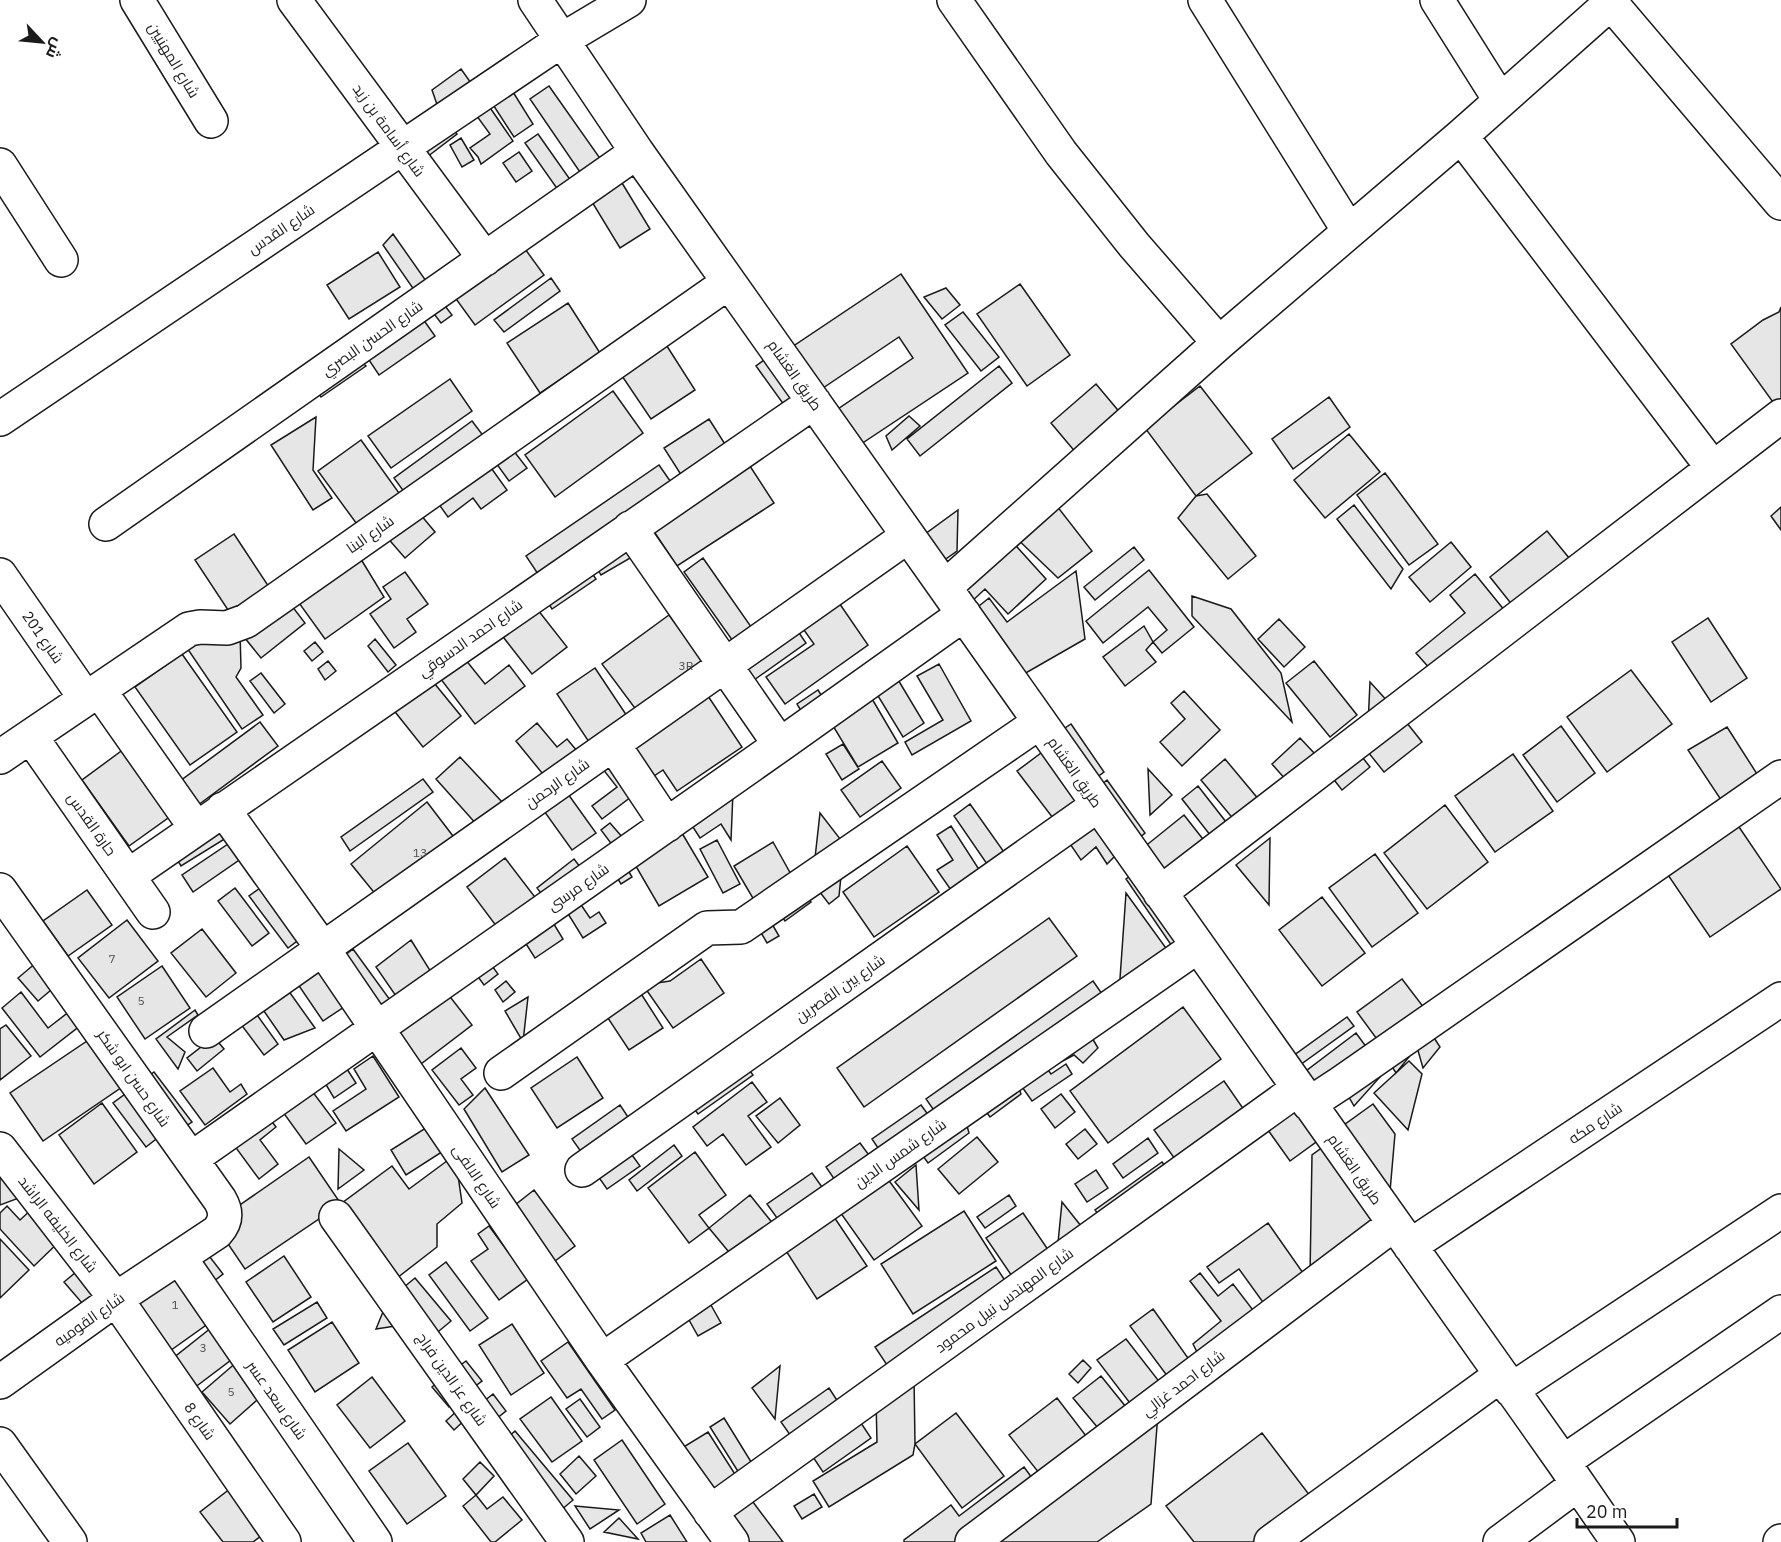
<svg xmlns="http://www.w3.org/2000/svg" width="1781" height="1542" font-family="'IBM Plex Sans',Cairo,sans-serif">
	<rect width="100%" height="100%" fill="#fff"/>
	<!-- building -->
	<path fill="#e6e6e6" stroke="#1a1a1a" stroke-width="1.5" d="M461 69 476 90 441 116 432 90Z
		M508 84 533 124 514 137 488 97Z
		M549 86 604 164 584 178 530 99Z
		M484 99 513 141 481 164 478 157 470 148 490 134 471 108Z
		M449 123 457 134 427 157 419 146Z
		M538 134 576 188 563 197 525 143Z
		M461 138 474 160 462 167 450 145Z
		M519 152 532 171 516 182 503 163Z
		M619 178 650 229 620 248 589 197Z
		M393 234 431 288 419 297 383 245Z
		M520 242 544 275 475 325 451 292Z
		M378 252 400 287 349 319 327 285Z
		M901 274 968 373 858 446 835 411 913 358 899 337 814 394 786 351Z
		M551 278 560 291 504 332 494 320Z
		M1020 284 1070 355 1027 386 977 314Z
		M946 288 960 305 942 319 924 297Z
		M439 298 452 315 441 323 428 306Z
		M568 303 600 353 540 393 507 343Z
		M1781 307V400L1775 405 1731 344 1763 320 1779 312Z
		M418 312 435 336 379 375 363 351Z
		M963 312 999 357 981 371 945 325Z
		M665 343 695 390 651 419 620 373Z
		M772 354 803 398 787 409 756 366Z
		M354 356 366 366 321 397 313 385Z
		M999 366 1012 383 920 456 907 439Z
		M450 379 472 411 391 468 368 436Z
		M1096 384 1122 415 1077 454 1051 423Z
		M1200 386 1252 453 1196 496 1145 428Z
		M613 391 643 433 555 497 525 455Z
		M1329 397 1350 427 1293 469 1272 439Z
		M909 416 920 426 892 450 886 436Z
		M316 417 313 470 332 498 313 510 271 445Z
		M709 419 730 452 685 481 664 448Z
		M472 421 488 442 410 500 394 478Z
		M1349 434 1380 472 1325 518 1294 480Z
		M361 440 404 500 362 531 318 471Z
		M513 450 527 468 509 481 496 463Z
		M746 460 774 503 677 566 649 524Z
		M489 465 507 490 481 509 473 498 448 517 438 503Z
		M659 465 675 488 542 580 526 556Z
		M1385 473 1438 544 1409 565 1357 495Z
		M1207 494 1256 556 1228 579 1178 518 1196 496Z
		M1053 501 1092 551 1058 578 1012 534Z
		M1354 505 1403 569 1391 589 1337 519Z
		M1781 507V530L1771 516Z
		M415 508 435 532 405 558 385 535Z
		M958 510 957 551 940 563 921 537Z
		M1547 531 1574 564 1517 611 1490 577Z
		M234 534 269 587 230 613 195 560Z
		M1008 537 1046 579 1008 614 985 589 968 605 953 588Z
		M624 542 632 557 601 575 593 561Z
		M1451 542 1471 567 1430 602 1409 577Z
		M1134 547 1144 560 1095 600 1084 587Z
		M356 551 384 597 325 639 294 596Z
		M703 558 754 631 735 644 684 572Z
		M587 566 596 579 552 609 544 596Z
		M1149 570 1194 627 1162 653 1153 642 1167 630 1148 607 1103 643 1086 621Z
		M1076 571 1085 639 1017 678 969 614 989 598 1007 622Z
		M405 572 428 604 407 619 416 632 394 648 370 614 391 599 383 587Z
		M1475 574 1505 611 1432 671 1416 653 1465 613 1450 595Z
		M1192 596 1231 609 1281 673 1292 722 1192 616Z
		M285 597 305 623 261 658 240 632Z
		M835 597 868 645 785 704 766 677 814 644 799 623Z
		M534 605 567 647 532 674 500 633Z
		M669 615 707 666 640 715 602 664Z
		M1708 618 1747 678 1711 702 1672 642Z
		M1279 619 1305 647 1284 667 1258 639Z
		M1144 626 1153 642 1146 650 1156 662 1125 686 1103 657Z
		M795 627 806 643 754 680 743 664Z
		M240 632 241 668 236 677 263 715 242 729 187 648 209 633Z
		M375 639 396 665 388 672 368 646Z
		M315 642 323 652 312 661 304 651Z
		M182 654 237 732 190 765 135 687Z
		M465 659 485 684 509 665 525 686 475 724 440 678Z
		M328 661 336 671 325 680 318 669Z
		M1314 661 1357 715 1330 737 1286 683Z
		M939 664 971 721 912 755 905 742 943 720 917 676Z
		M595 668 631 722 593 748 557 694Z
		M1631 670 1672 724 1607 772 1567 717Z
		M261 673 285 704 274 713 250 681Z
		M894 673 924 723 903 737 872 686Z
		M430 678 461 716 423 747 392 708Z
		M1370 682 1390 704 1368 725Z
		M704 690 742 747 677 791 663 770 648 780 624 744Z
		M818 690 825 701 804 716 797 704Z
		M1184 691 1220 730 1182 766 1160 742 1185 719 1171 703Z
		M868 692 898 743 858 767 827 716Z
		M1403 718 1422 742 1384 772 1364 747Z
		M260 722 278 746 194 808 176 784Z
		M537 723 557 747 567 739 583 758 551 784 516 741Z
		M1071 724 1104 772 1089 783 1056 734Z
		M1561 726 1595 773 1557 802 1523 755Z
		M1727 727 1773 799 1737 824 1688 750Z
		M1300 738 1315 754 1286 780 1272 764Z
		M843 744 859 769 842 780 826 754Z
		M128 746 175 813 129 846 82 780Z
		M1045 750 1084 799 1056 822 1017 771Z
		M611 753 640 790 602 819 592 806 617 787 598 763Z
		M1359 753 1370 767 1342 790 1331 776Z
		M1513 754 1553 811 1495 852 1455 796Z
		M460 757 503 803 478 826 436 779Z
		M1225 759 1260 801 1235 821 1201 780Z
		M882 761 901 788 860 817 841 790Z
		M1148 769 1172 795 1150 815Z
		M423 779 433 792 350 851 341 837Z
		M1107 780 1145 833 1133 843 1095 790Z
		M1198 786 1230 827 1214 840 1182 799Z
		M563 787 596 833 572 850 539 804Z
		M733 792 731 840 721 824 700 838 689 821Z
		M427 802 456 840 381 901 351 864Z
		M970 804 1004 852 987 864 954 816Z
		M1445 805 1488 862 1427 909 1384 853Z
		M820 813 844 844 814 867Z
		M1184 815 1206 843 1160 880 1138 852Z
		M1097 816 1121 850 1107 864 1096 847 1081 860 1066 838Z
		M221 820 231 835 181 866 172 851Z
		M610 823 623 838 613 846 601 830Z
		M1737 824 1781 889 1710 937 1666 872Z
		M951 826 980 871 951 890 937 870 953 860 937 835Z
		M679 828 708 877 659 906 630 856Z
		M1270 838 1269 905 1236 865Z
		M234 840 245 856 193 892 182 875Z
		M717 840 740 884 723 893 700 849Z
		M773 842 793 878 754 900 734 866Z
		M907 846 939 892 874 937 843 892Z
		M1375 854 1418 913 1372 947 1329 888Z
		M505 858 541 905 503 935 467 887Z
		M574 859 584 872 547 901 537 888Z
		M625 865 632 877 621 884 613 871Z
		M842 866 839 896 829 904 816 887Z
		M1138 871 1188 944 1176 952 1126 879Z
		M267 883 305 935 288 948 249 896Z
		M235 888 269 933 252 946 218 901Z
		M87 890 112 925 68 956 43 921Z
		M804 891 811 902 785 921 778 911Z
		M1126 893 1171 955 1119 993Z
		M575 896 590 918 599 912 606 923 583 938 562 904Z
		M1322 897 1365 953 1322 986 1279 930Z
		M549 916 563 939 535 958 521 936Z
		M768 917 779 936 767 943 756 924Z
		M1049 918 1077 956 864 1107 837 1068Z
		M127 920 158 961 109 998 78 958Z
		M202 929 236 973 206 997 171 953Z
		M411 940 431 972 398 999 376 967Z
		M353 949 393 1004 375 1016 336 962Z
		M321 959 350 1003 323 1021 293 977Z
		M487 959 498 974 484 985 473 970Z
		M701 959 724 993 673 1028 643 985 670 981Z
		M37 962 57 985 38 1001 18 978Z
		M162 966 190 1008 145 1039 117 997Z
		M1402 979 1428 1013 1382 1046 1357 1012Z
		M506 981 515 992 503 1002 495 990Z
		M1093 981 1107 1001 940 1119 926 1099Z
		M283 983 315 1028 284 1040 257 1001Z
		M444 989 472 1025 417 1067 390 1031Z
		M638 989 663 1028 629 1050 604 1012Z
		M21 992 48 1028 70 1011 81 1025 40 1057 2 1008Z
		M528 997 523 1042 505 1011Z
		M1183 1007 1221 1059 1108 1143 1070 1091Z
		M252 1008 278 1044 264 1055 237 1019Z
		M195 1010 198 1015 167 1037 185 1052 178 1069 156 1039Z
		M1347 1017 1354 1026 1293 1070 1286 1061Z
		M6 1025 31 1056 0 1080V1029Z
		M1429 1030 1440 1047 1423 1068 1417 1047 1396 1073 1387 1059Z
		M1088 1031 1098 1048 1083 1063 1074 1055 1053 1066Z
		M1356 1033 1370 1052 1312 1096 1298 1077Z
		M93 1037 125 1085 43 1141 10 1093Z
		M214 1037 224 1049 197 1071 187 1058Z
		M461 1048 476 1068 461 1079 473 1095 459 1105 432 1070Z
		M373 1056 399 1097 346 1131 333 1111 366 1089 354 1069Z
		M577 1057 603 1098 557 1128 531 1088Z
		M1040 1059 1051 1074 1066 1064 1072 1074 1032 1101 1015 1077Z
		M1409 1061 1422 1074 1408 1130 1374 1093Z
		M745 1064 753 1075 698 1114 690 1103Z
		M1374 1065 1380 1077 1354 1106 1341 1083Z
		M213 1068 230 1092 241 1084 247 1094 205 1125 180 1091Z
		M347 1069 356 1083 334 1098 325 1083Z
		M154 1072 192 1122 180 1130 143 1080Z
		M1015 1079 1021 1094 990 1117 981 1105Z
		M1224 1081 1249 1117 1180 1166 1154 1130Z
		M752 1082 767 1102 748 1116 771 1147 746 1165 723 1134 707 1146 693 1127Z
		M309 1087 336 1123 306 1144 280 1108Z
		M485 1088 529 1155 502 1172 464 1109Z
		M132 1089 165 1132 146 1147 113 1103Z
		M1061 1094 1075 1112 1055 1128 1041 1109Z
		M780 1098 800 1125 778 1143 756 1116Z
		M1295 1099 1323 1137 1290 1161 1263 1123Z
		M102 1103 137 1152 94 1184 59 1135Z
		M1373 1104 1395 1134 1389 1203 1337 1130Z
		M620 1105 632 1123 584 1156 572 1139Z
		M921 1105 932 1120 882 1154 872 1139Z
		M266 1114 276 1127 260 1140 278 1164 259 1179 231 1141Z
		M964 1115 969 1133 928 1163 918 1149Z
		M432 1124 448 1148 406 1175 391 1150Z
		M1085 1129 1097 1144 1078 1159 1066 1144Z
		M977 1137 998 1162 959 1194 938 1169Z
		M1148 1138 1158 1153 1123 1178 1113 1164Z
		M860 1143 874 1162 839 1186 826 1167Z
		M1327 1144 1383 1222 1310 1276 1312 1155Z
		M674 1145 682 1156 637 1191 629 1180Z
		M627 1148 640 1166 607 1189 595 1172Z
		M339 1149 364 1170 338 1189Z
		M695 1152 726 1195 699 1215 709 1228 689 1243 648 1188Z
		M455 1155 462 1203 437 1224V1247L397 1278 342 1203 392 1166 409 1189Z
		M309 1157 341 1204 245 1269 224 1238 234 1209Z
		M1162 1162 1170 1173 1103 1221 1095 1210Z
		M0 1163 27 1195 0 1205Z
		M916 1165 919 1210 895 1182Z
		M1096 1170 1108 1188 1087 1202 1075 1184Z
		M882 1171 922 1226 874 1260 835 1205Z
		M812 1173 827 1194 782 1225 767 1204Z
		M534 1190 575 1246 551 1264 510 1209Z
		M750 1195 778 1230 738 1263 709 1228Z
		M1009 1195 1016 1206 985 1228 977 1217Z
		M1062 1202 1085 1231 1057 1253Z
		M7 1206 20 1220 34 1207 63 1238 34 1266 0 1229V1213Z
		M830 1211 867 1266 817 1299 781 1243Z
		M964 1211 996 1261 913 1314 881 1264Z
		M1023 1213 1053 1257 1016 1282 986 1238Z
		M1268 1223 1310 1283 1270 1312 1239 1269 1219 1283 1207 1267Z
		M489 1226 528 1279 499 1300 471 1261 488 1249 478 1234Z
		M0 1239 29 1270 0 1298Z
		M203 1248 223 1274 209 1285 189 1259Z
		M284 1256 311 1297 273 1322 246 1282Z
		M446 1262 488 1318 470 1331 429 1275Z
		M179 1265 216 1318 167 1353 130 1300Z
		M82 1267 107 1298 95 1309 82 1303 64 1282Z
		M996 1267 1010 1288 889 1368 875 1347Z
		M1200 1273 1218 1296 1233 1284 1256 1314 1200 1358 1193 1344 1221 1321 1190 1281Z
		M415 1278 451 1321 433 1336 398 1292Z
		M707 1298 721 1323 698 1336 684 1311Z
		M317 1302 327 1318 284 1345 273 1329Z
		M387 1302 402 1325 376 1329Z
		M1153 1309 1193 1365 1171 1381 1130 1326Z
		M332 1322 359 1363 315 1392 288 1350Z
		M216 1324 239 1354 194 1388 172 1359Z
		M512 1324 544 1373 511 1395 479 1345Z
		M1126 1339 1165 1389 1136 1411 1097 1360Z
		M568 1342 615 1410 602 1419 581 1389 567 1398 541 1361Z
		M1083 1360 1091 1368 1078 1383 1069 1374Z
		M238 1361 265 1393 230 1424 202 1392Z
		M466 1361 482 1381 470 1390 454 1370Z
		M780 1366 775 1419 752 1388Z
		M1101 1376 1130 1412 1103 1434 1073 1398Z
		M372 1377 405 1421 370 1448 337 1405Z
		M914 1377 915 1444 913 1455 829 1507 813 1481 877 1442 876 1399Z
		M442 1378 459 1399 449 1407 432 1387Z
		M829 1388 842 1408 795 1442 781 1422Z
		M493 1394 506 1411 496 1419 483 1402Z
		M551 1397 582 1441 552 1462 520 1419Z
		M1057 1398 1090 1441 1043 1478 1009 1435Z
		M580 1399 600 1427 587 1437 566 1409Z
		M459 1409 467 1418 454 1430 446 1421Z
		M956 1413 1004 1476 962 1508 915 1444Z
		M1158 1413 1151 1504 1097 1542H976Z
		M855 1414 871 1438 823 1472 807 1448Z
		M724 1418 753 1465 739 1473 710 1427Z
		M515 1431 573 1500 560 1511 502 1442Z
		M708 1432 740 1482 710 1501 677 1451Z
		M1262 1433 1314 1501 1260 1542H1194L1166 1506Z
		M622 1440 665 1504 637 1524 594 1460Z
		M408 1443 446 1496 407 1524 369 1471Z
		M579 1456 596 1476 576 1494 560 1474Z
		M480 1462 494 1476 476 1495 463 1479Z
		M1024 1467 1038 1486 965 1542H904V1540L951 1505 959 1516Z
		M235 1485 269 1530 253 1542H223L200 1512Z
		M747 1494 783 1542H748L725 1511Z
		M814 1494 822 1507 802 1519 794 1506Z
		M476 1495 487 1509 503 1497 522 1520 495 1542H491L463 1506Z
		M575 1506 619 1510 590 1529Z
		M670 1515 687 1542H646L641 1533Z
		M619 1518 638 1539 604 1532Z"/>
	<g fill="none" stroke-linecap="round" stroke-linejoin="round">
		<!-- minor casing -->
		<g stroke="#1a1a1a" stroke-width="36">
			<path id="minor" d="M137 0 211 121
				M294 0 485 259
				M535 0 637 152 1563 1462 1618 1542
				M954 0 1061 153 1134 245 1219 343
				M1205 0 1349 231
				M1437 0 1500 100
				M1611 3 1781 203
				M1461 136 1713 468
				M0 165 61 260
				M0 419 562 40 629 0
				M106 524 637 152
				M630 528 780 745
				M0 575 86 699
				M945 587 1219 343 1461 136 1614 0
				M99 690 196 828
				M31 737 153 912
				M613 744 667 825
				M0 757 189 629 200 627 227 628 246 621 729 282
				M223 809 323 949 602 1360 732 1542
				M128 876 814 402
				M0 890 220 1200C227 1212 226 1222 217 1232L116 1299 0 1382
				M1160 893 1781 416
				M206 1031 908 536
				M501 1073 707 928 741 927 1040 722
				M1309 1104 1341 1083 1781 777
				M0 1149 116 1299 284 1542
				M191 1159 780 745 964 614
				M582 1170 1098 805
				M336 1217 567 1542
				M1410 1246 1781 999
				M180 1258 375 1542
				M602 1360 1198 946
				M1511 1390 1781 1211
				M0 1444 70 1542
				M1563 1462 1781 1312
				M710 1512 1298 1089
				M972 1542 1394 1224
				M1271 1542 1501 1375
				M1500 1542 1578 1484
				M1780 1542 1781 1541"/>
		</g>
		<!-- minor -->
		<use href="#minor" stroke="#fff" stroke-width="33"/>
	</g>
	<g text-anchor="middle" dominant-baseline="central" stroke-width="4.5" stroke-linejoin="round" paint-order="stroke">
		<!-- number labels -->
		<g font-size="12" fill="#4d4d4d">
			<text x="686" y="665">3R</text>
			<text x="420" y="852">13</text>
			<text x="112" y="958">7</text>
			<text x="141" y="1000">5</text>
			<text x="175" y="1304">1</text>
			<text x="203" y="1347">3</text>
			<text x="231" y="1391">5</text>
		</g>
		<!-- street labels -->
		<g font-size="15" fill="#1a1a1a" stroke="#fff">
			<text transform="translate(174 60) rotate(59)">شارع المهنيين</text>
			<text transform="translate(389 130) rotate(54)">شارع أسامة بن زيد</text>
			<text transform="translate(281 229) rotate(-34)">شارع القدس</text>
			<text transform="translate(372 338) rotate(-35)">شارع الحسن البصري</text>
			<text transform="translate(795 375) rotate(55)">طريق الغشام</text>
			<text transform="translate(370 534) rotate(-35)">شارع البنا</text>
			<text transform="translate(43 637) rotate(55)">شارع 201</text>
			<text transform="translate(470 638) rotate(-35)">شارع احمد الدسوقي</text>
			<text transform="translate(1075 772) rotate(55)">طريق الغشام</text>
			<text transform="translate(557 783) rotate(-35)">شارع الرحمن</text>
			<text transform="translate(92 824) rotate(55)">حارة القدس</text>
			<text transform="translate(578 887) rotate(-35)">شارع مرسى</text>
			<text transform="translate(840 988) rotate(-35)">شارع بين القصرين</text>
			<text transform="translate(134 1078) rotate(55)">شارع حسن ابو شكر</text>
			<text transform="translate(1595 1123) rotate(-34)">شارع مكه</text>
			<text transform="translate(900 1153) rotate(-35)">شارع شمس الدين</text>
			<text transform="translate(1355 1169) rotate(55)">طريق الغشام</text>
			<text transform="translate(477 1176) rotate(56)">شارع الالفى</text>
			<text transform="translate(58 1224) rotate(52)">شارع الخليفه الراشد</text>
			<text transform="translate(1004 1300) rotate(-36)">شارع المهندس نبيل محمود</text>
			<text transform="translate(89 1319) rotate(-35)">شارع القوميه</text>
			<text transform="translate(452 1379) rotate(55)">شارع عز الدين فراج</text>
			<text transform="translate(1183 1383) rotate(-37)">شارع احمد غزالي</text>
			<text transform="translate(277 1400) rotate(55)">شارع سعد عسر</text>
			<text transform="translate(200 1421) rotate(55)">شارع 8</text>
		</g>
	</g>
	<!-- north arrow -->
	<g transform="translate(42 42) rotate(116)" stroke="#ffffff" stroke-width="4.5" paint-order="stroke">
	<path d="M0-4.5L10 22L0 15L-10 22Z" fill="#1a1a1a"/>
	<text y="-9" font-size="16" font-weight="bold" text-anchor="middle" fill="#1a1a1a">ش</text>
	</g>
	<!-- scale -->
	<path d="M1577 1518v9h100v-9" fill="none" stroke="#1a1a1a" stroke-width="3"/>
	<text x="1586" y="1518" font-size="18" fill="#1a1a1a" stroke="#ffffff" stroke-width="4.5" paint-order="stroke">20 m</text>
</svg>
